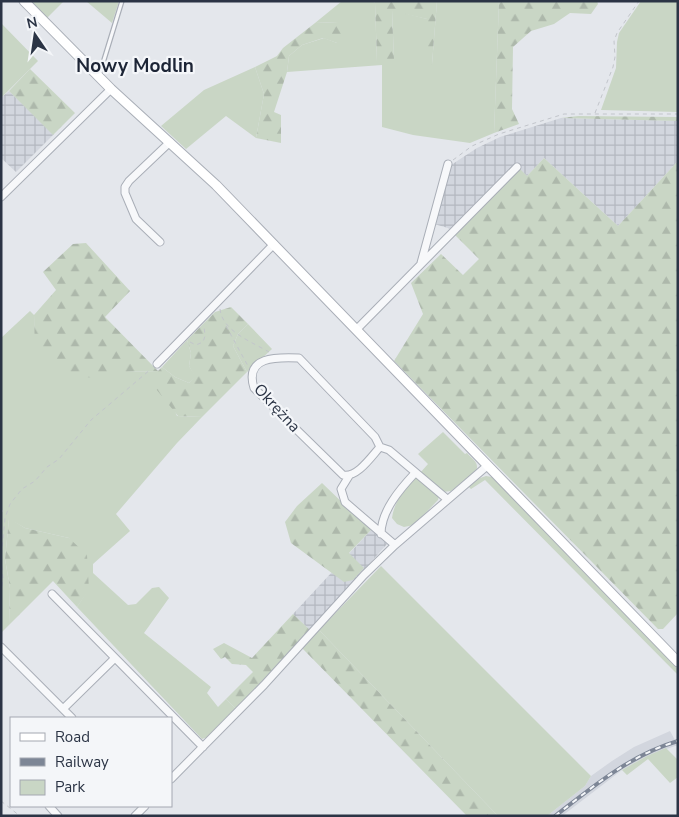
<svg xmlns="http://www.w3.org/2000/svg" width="679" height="817" font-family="'Nunito Sans',sans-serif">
	<defs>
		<pattern id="industrial-grid" width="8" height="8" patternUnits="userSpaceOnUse" patternTransform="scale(1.25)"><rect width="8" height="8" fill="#d2d6de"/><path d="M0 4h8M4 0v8" fill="none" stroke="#b4b8c0"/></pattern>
		<pattern id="forest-firs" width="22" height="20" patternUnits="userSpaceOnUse" patternTransform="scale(1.25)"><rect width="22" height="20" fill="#c9d6c5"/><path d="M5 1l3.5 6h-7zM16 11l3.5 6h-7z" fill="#adb8ab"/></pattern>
	</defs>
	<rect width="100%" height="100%" fill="#e4e7ec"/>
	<!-- built -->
	<path fill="#d2d6de" d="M670 731 675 740 678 739V745L647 756 622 770 562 816H547L585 786 591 776 612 761 634 747Z"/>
	<!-- industrial -->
	<path fill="url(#industrial-grid)" d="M9 91 54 134 16 172 1 158V98Z
		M561 118 678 121V161L618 226 544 158 527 176 514 165 451 231 448 228 434 224 451 165 477 148 500 137Z
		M371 530 387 544 310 630 293 614Z"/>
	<!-- green -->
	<path fill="#c9d6c5" d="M31 1H64L47 18Z
		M86 1H119L112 23Z
		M342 1H372L375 3 377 62 394 59 392 10 427 19V64H432L437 1H499L494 133 470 143 413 135 382 127V65L287 72 289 56 302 45 324 38 337 43 338 22 315 23Z
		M641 1H678V112L601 110 616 68 617 42 619 33Z
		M2 24 38 61 1 98V25Z
		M255 67 264 94 256 138 226 116 186 149 161 126 204 90Z
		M30 311 34 315 36 350 126 372 158 371 177 416 202 417 177 443 116 514 130 531 93 564V573L128 605 136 604 152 588 159 587 169 598 144 633 211 687 207 693 218 707 226 699 236 709 208 737 202 739 77 607 88 590 69 538 25 528 9 519 5 559 10 588 9 625 1 633V513L3 511 1 509V338Z
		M248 324 272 349 247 372 233 346 238 334Z
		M187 340 191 353 189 366 196 377 189 383 175 377 162 367Z
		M443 432 465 454 467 453C472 459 480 463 476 471L451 491 443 492 420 473 428 464 418 454Z
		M486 476 492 477 678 669V675L485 480 471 489 468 486 480 478Z
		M415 478H418L439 496 438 500 414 525 404 527 397 524 392 518C394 502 404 490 415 478Z
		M381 566 591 776 585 786 547 816H498L319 630Z
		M666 748 678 760V777L670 783 648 759 627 775 622 770 647 756Z"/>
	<!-- forest -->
	<path fill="url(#forest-firs)" d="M372 1H437L432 64 429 67 427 65V19L392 11 394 59 389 67 382 65 377 62 375 3Z
		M499 1H597L598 4 591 14 570 13 554 24 531 31 513 47 512 109 519 124 494 133Z
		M338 22 350 29 348 38 337 43 323 38 302 45 289 56 287 72 274 112 281 115V143L256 138 264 94 255 67 277 56 283 48 315 23Z
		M30 69 75 113 53 135 9 91Z
		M578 116 678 117V121L561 118Z
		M544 158 618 226 678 161V613L663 629H658L394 361 423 314 411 283 441 254 463 275 479 259 455 235 520 169 527 176Z
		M86 243 130 291 105 317 158 371 162 367 175 377 189 383 195 377 189 366 191 353 187 340 215 312 231 307 248 324 238 334 233 346 247 372 202 417 178 416 156 389 158 371 126 372 92 378 58 372 35 350 34 315 56 290 43 272 73 244Z
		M322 483 371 530 349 553 364 568 353 580 344 582 291 543 285 522 297 506Z
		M9 518 25 528 69 538 87 555 89 590 77 607 53 581 9 625 10 588 5 559Z
		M293 614 310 630 236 709 226 699 253 672 246 665 232 664 225 657 221 659 213 649 224 643 252 658Z
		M319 630 498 816H467L302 648Z"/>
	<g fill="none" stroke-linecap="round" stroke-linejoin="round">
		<!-- lane casing -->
		<g stroke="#a9aeb7" stroke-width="5.5">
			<path id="lane" d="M99 76 122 1"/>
		</g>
		<!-- street casing -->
		<g stroke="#a9aeb7" stroke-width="9">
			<path id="street" d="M1 197 111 89
				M160 242 136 219 125 193V187L129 181 170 142
				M421 263 448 164
				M356 330 517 167
				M157 364 274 244
				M380 447C371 457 357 478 343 475L254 388C244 356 277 357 299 358L375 437 380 447 389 450 447 499
				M349 476 341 489 345 502 395 545
				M381 534C381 511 400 489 415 473
				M52 594 203 747
				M1 647 72 718
				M63 709 115 658
				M171 779 264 685 364 575 395 545 487 466
				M49 806 58 816
				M135 816 145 806"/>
		</g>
		<!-- secondary casing -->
		<g stroke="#a9aeb7" stroke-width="11">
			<path id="secondary" d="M24 1 111 89 216 185 678 662"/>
		</g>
		<!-- path -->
		<path stroke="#c2c5cb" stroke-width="1" stroke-dasharray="4 4" stroke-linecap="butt" d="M595 113 613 67 615 57 614 41 617 33 639 1
			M453 160 472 146 499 134 564 114H678
			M220 309C222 331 252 342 269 352
			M226 326 248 366
			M190 342 196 345 203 342 205 336 204 326
			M1 594 3 578 1 559 5 518 10 504 22 489 35 481 47 467 59 459 91 420 151 369
			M1 801 20 816"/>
		<!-- lane -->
		<use href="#lane" stroke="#f7f8fa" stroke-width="3"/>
		<!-- street -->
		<use href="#street" stroke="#f7f8fa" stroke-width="7"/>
		<!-- secondary -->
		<use href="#secondary" stroke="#fff" stroke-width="9"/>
		<!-- rail casing -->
		<g stroke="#7d8696" stroke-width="4">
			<path id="rail" d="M555 816C594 786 630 755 678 741"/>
		</g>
		<!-- rail -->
		<use href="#rail" stroke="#f4f6f9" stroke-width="2" stroke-dasharray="5.5" stroke-linecap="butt"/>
	</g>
	<g text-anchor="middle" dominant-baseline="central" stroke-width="4.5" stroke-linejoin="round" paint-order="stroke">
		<!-- street labels -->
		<g font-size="16" fill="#2b3445" stroke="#f4f6f9">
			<text transform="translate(277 408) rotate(47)">Okrężna</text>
		</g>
		<!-- quarter labels -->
		<g font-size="19" font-weight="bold" fill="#1d2536" stroke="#f4f6f9">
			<text x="135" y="66">Nowy Modlin</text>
		</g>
	</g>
	<!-- border -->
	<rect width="679" height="817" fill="none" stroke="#2b3445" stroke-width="5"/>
	<!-- legend -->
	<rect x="10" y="717" width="162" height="90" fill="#f4f6f9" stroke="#a4a8b1"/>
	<rect x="20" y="733" width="25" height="8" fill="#ffffff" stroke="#a4a8b1"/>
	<text x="55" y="742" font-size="15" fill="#2b3445">Road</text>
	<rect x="20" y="758" width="25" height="8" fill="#7d8696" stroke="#a4a8b1"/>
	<text x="55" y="767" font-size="15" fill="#2b3445">Railway</text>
	<rect x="20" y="780" width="25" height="15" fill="#c9d6c5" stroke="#a4a8b1"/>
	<text x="55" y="792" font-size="15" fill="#2b3445">Park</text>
	<!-- north arrow -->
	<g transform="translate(35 35) rotate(347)" stroke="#f4f6f9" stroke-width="4" paint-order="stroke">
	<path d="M0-4L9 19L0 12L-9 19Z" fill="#2b3445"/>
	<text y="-8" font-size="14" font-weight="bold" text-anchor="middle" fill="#2b3445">N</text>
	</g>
</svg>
